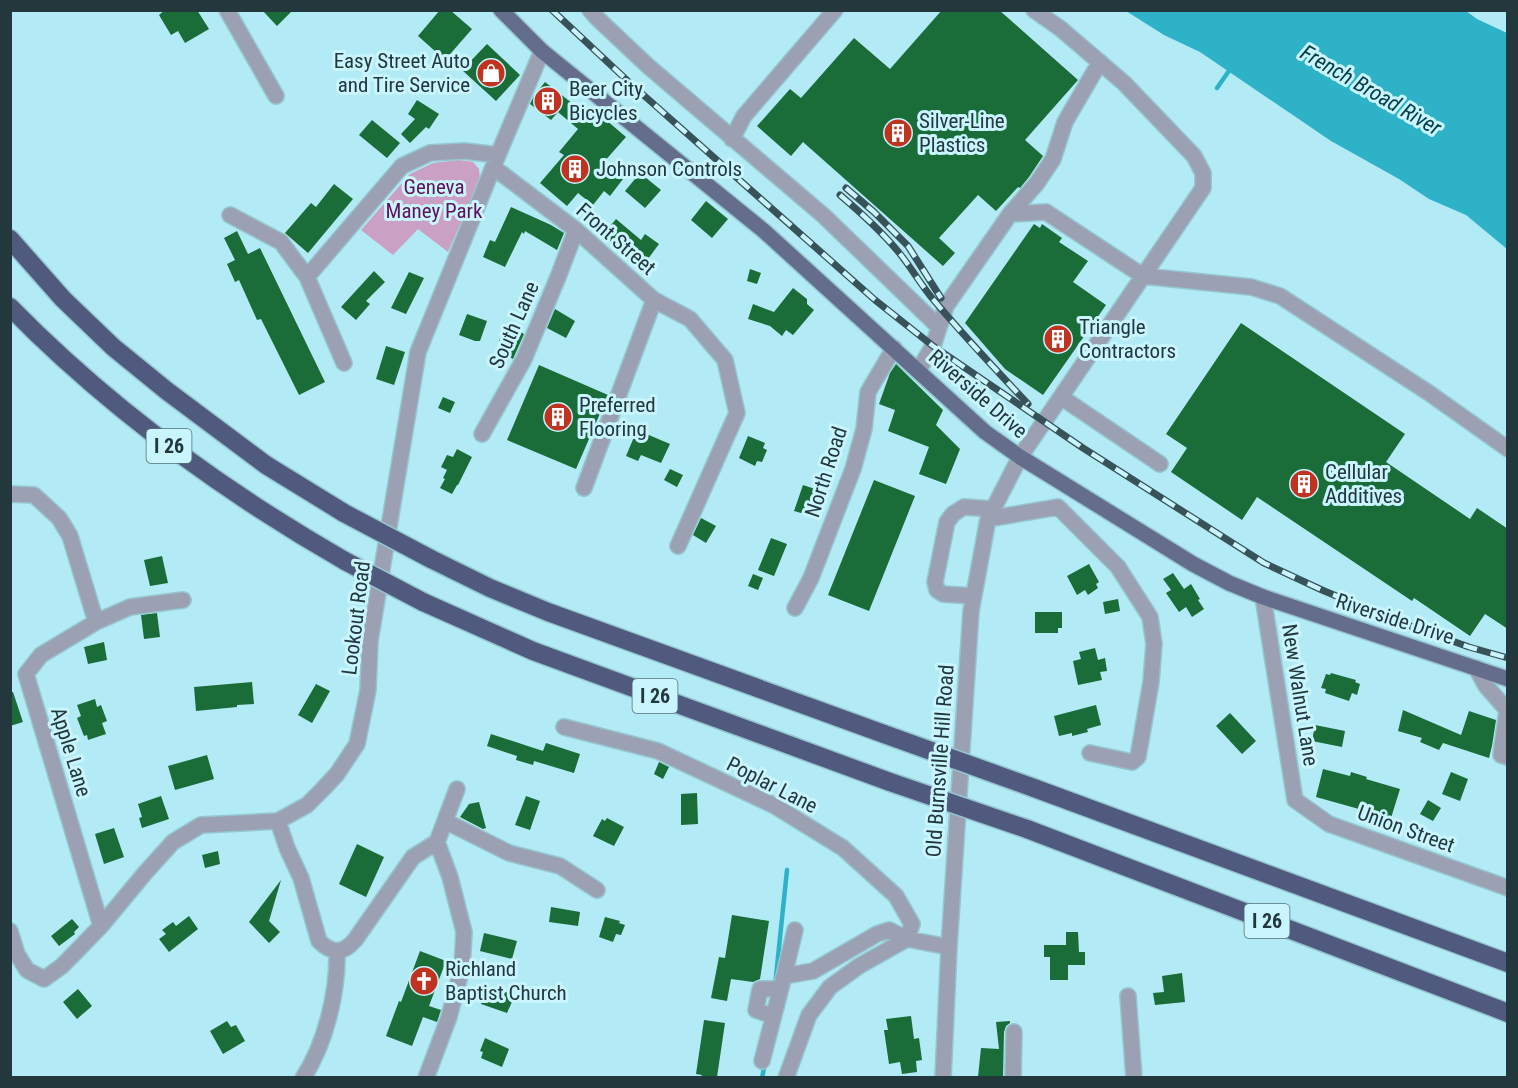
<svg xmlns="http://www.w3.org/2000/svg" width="1518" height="1088" font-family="'Roboto Condensed',sans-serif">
	<rect width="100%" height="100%" fill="#b2eaf5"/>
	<!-- green -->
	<path fill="#caa0c4" d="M459 160 473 162 479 169 480 179 448 252 418 229 393 255 361 230 410 174 433 163Z"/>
	<!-- water -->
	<path fill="#2db2c7" d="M1126 11H1466L1477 19 1507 33V249L1466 215 1429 199 1399 179 1331 141 1200 52 1164 35Z"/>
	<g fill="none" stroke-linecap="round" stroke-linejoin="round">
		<!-- stream -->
		<path stroke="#2db2c7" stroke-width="4.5" d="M1217 88 1231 68
			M775 986 787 870
			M762 1078 765 1063"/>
	</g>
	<!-- building -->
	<path fill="#1a6c38" d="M165 10H197L209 29 185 43 178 31 171 35 159 15Z
		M262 10H293L277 26Z
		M440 10H450L472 29 445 60 418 36Z
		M942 10H999L1078 80 1025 140 1043 156 1029 177 1020 188 1018 187 996 211 978 195 939 238 955 253 943 266 803 142 791 156 757 126 790 89 801 98 854 38 890 69Z
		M487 44 520 75 496 101 462 70Z
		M545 82 582 111 584 108 596 118 599 114 626 137 603 163 623 179 610 196 604 191 593 205 578 193 567 206 540 183 564 155 559 152 578 129 558 112 551 120 530 104 534 96Z
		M417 100 439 114 429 129 426 127 410 143 401 134 415 119 408 114Z
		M372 120 400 143 387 158 359 135Z
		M640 173 661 190 645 208 625 191Z
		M334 184 353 199 308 253 285 233 311 203 316 207Z
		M706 201 728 219 712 238 691 220Z
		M511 207 551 225 564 233 557 250 525 231 524 234 522 232 505 267 483 257 490 240 495 242Z
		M616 219 641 240 645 234 659 244 642 267 603 235Z
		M1034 224 1040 228 1042 224 1062 238 1059 242 1088 261 1073 282 1106 305 1043 395 1005 369 965 323Z
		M237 231 248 254 260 248 325 382 299 395 261 319 257 320 239 280 235 282 227 264 235 260 224 238Z
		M750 269 761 273 757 284 747 281Z
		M374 271 385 282 366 301 370 304 356 320 341 307Z
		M409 272 424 278 406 314 391 308Z
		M793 288 807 299V304L814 310 793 335 786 330 782 336 770 326 748 319 753 304 774 312Z
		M555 309 575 321 566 338 547 328Z
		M467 314 487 321 480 341H475L459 335Z
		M1241 323 1405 434 1386 462 1470 519 1477 508 1508 529V629L1485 614 1470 636 1414 598 1412 601 1257 497 1242 520 1171 472 1187 448 1166 434Z
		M508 325 524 334 513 359 501 352 505 344 499 341Z
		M386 346 405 352 394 385 376 379Z
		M896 364 943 410 936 425 960 449 946 484 919 474 929 447 888 431 895 410 879 404 890 373Z
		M539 365 608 395 576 469 507 440Z
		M443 397 455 402 450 413 438 408Z
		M637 430 670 444 661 463 641 455 638 461 626 456Z
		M748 436 765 443 763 448 767 450 762 462 757 461 755 466 739 458Z
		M457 449 472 457 458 485H457L452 494 440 488 445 479 443 478 447 470 441 467 447 455 453 457Z
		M670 469 683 475 677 487 664 480Z
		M874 480 915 496 869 611 828 595Z
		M803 485 821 491 812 516 794 511Z
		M701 518 716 526 706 543 693 535Z
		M771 538 787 544 774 576 758 570Z
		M162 556 168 583 150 586 144 560Z
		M1089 564 1099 582 1096 584 1098 588 1088 595 1085 590 1077 595 1067 576Z
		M1173 573 1184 589 1191 584 1200 599 1198 600 1204 609 1192 617 1186 607 1179 612 1166 593 1171 590 1163 579Z
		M753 574 763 578 758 590 748 586Z
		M1118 599 1120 611 1105 614 1103 602Z
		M1035 612H1062V628H1058V633H1035Z
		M157 613 160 637 144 639 141 615Z
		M104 642 107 660 88 664 84 647Z
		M1095 648 1098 660 1105 658 1107 671 1100 672 1102 680 1078 685 1073 661 1081 659 1079 652Z
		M1331 673 1356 680 1355 682 1360 684 1357 695 1352 693 1349 701 1325 693 1326 689 1321 688 1326 674 1330 675Z
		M252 682 254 704 237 705V707L196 711 194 687Z
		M316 684 330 691 312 723 298 715Z
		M10 692H13L23 722 10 726Z
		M95 699 97 707 101 705 107 721 102 723 106 734 88 740 87 735 84 736 77 718 81 716 77 705Z
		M1096 705 1101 725 1087 729 1088 732 1072 736V733L1059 736 1054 716Z
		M1403 710 1461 735 1469 711 1496 720 1492 746 1489 758 1443 743 1439 750 1420 742 1422 738 1398 731Z
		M1230 713 1256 741 1242 754 1216 726Z
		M1315 725 1345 731 1342 747 1312 741Z
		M491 734 543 751 546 743 580 754 574 773 534 761 533 765 516 760 517 756 487 746Z
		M207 755 214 779 175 790 168 766Z
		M659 762 669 767 663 779 654 774Z
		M1323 769 1350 776 1351 772 1367 777 1366 779 1400 789 1391 818 1316 797Z
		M1451 772 1468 779 1460 801 1442 794Z
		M697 793 698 824 681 825V794Z
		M161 796 169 819 142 828 139 818 142 817 138 804Z
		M526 796 540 801 530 830 515 825Z
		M1428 800 1441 808 1433 821 1420 814Z
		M479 802 486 828 483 829 460 817 469 804Z
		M607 818 624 827 614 846 593 836 602 819 605 821Z
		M114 828 124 857 104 864 95 834Z
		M357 844 384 857 366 897 339 884Z
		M218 851 220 864 205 868 202 855Z
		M281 880 269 921 280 932 269 943 249 922Z
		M551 907 580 912 578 926 549 922Z
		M732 915 769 921 760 979 753 982 731 979 727 1001 711 998 719 957 725 958Z
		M189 916 198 929 169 952 159 939 166 934 162 930 173 922 176 926Z
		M605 917 620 921 619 923 625 925 621 935 616 934 613 942 599 937Z
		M72 919 79 927 74 932 75 934 59 946 51 936Z
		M1066 932H1078L1079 952H1085V965H1068V980H1050V957H1044V945H1066Z
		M484 933 517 941 512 959 480 951Z
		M420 951 446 961 429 1006 441 1010 437 1022 423 1017 412 1046 386 1036 399 1001 401 1002Z
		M1182 973 1185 1002 1155 1005 1153 993 1164 992 1162 976Z
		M492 987 515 995 507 1013 481 1004 485 992 490 994Z
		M78 989 92 1006 77 1019 63 1002Z
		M911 1016 914 1039 919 1038 922 1060 916 1061 917 1072 902 1074 900 1062 889 1064 884 1030H888L886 1019Z
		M704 1020 725 1023 717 1077H701L702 1075 696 1074Z
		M227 1021 231 1027 236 1025 245 1041 223 1054 210 1031Z
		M1010 1021V1023L1006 1026 1004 1032 1003 1077H978L981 1048 999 1049 996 1022Z
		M485 1038 509 1049 502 1067 481 1058 483 1052 480 1051Z"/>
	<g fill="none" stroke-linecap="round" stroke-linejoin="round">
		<!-- minor casing -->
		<g stroke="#95c6d0" stroke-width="18">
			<path id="minor" d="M227 10 276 96
				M590 10 596 17 648 66 824 216 939 327
				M732 139 744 116 835 10
				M493 167 576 230 654 300 690 319 725 360 737 413 678 546
				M1010 214 1037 183 1053 159 1065 122 1100 62
				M230 215 281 242 307 277 344 363
				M307 277 402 166 430 153 464 151 498 155
				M918 371 933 346 946 306 1010 214 1046 212 1143 276 1251 287 1280 296 1429 393 1508 449
				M1061 397 1160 464
				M482 434 524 359 558 277 576 230
				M584 488 654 300
				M10 494 34 495 59 518 70 536 96 622
				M988 519 1058 507 1118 567 1150 617 1154 644 1151 682 1138 757 1132 762 1090 753
				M973 596 943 594 937 590 935 582 947 522 953 514 964 507 993 509
				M1263 597 1295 800 1329 824 1508 888
				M795 608 811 578 853 469 864 429 868 392 894 348
				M1476 668 1486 686 1508 711
				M1507 711 1501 755 1508 757
				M564 727 658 751 775 806 843 848 896 896 912 924 907 939 889 930 877 934 813 971 784 976 795 930
				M278 821 287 848 301 878 319 941C332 954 343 954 355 940L413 857 437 842
				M445 821 509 853 560 866 597 890
				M101 926 26 674 41 655 96 622 130 607 183 600
				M10 931 17 954 27 970 44 979 62 966 101 926 145 873 173 842 201 825 278 821 307 805 322 790 337 774 357 744 368 690 370 641 418 352 498 155 542 51
				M1128 996 1134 1078
				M773 1016 756 1010 760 989H780
				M762 1061 784 976
				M303 1078C326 1043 338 991 337 951
				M426 1078 449 1017 462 968 464 932 450 877 437 842 457 789
				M786 1078 809 1015 830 987 859 966 907 939 949 947
				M943 1078 949 947 971 611 988 519 1020 457 1203 188V173L1194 156 1124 83 1061 29 1034 10
				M1013 1078 1014 1032"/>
		</g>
		<!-- major casing -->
		<g stroke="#95c6d0" stroke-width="18">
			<path id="major" d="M501 10 542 51 764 231 985 432 1020 457 1193 564 1229 583 1263 597 1508 679"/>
		</g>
		<!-- highway casing -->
		<g stroke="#95c6d0" stroke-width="21">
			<path id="highway" d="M10 239 63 299 113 347 167 391 266 465 344 513
				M10 307C109 408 223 491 345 561
				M431 559 490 588 548 612 884 734
				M423 602 533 651 890 782
				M1034 788 1508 963
				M1027 829 1508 1013"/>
		</g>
		<!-- minor -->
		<use href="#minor" stroke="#9ba1b3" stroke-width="15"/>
		<!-- major -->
		<use href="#major" stroke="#646d8c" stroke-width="15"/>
		<!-- highway -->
		<use href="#highway" stroke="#505a7e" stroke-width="18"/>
		<!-- rail casing -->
		<g stroke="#375258" stroke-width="7">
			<path id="rail" d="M552 10 631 84 875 300 933 346 1083 448 1264 563 1322 590 1391 619 1469 647 1508 658
				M846 188 874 212 908 246 941 298
				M840 195C860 212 879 229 896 249 909 264 919 282 932 298 962 334 995 369 1028 404"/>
		</g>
		<!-- rail -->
		<use href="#rail" stroke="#c9f5fe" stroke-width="4.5" stroke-dasharray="14" stroke-linecap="butt"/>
		<!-- highway-bridge casing -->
		<g stroke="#95c6d0" stroke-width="21" stroke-linecap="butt">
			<path id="highway-bridge" d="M344 513 431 559
				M345 561 423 602
				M884 734 1034 788
				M890 782 1027 829"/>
		</g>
		<!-- highway-bridge -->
		<use href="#highway-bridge" stroke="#505a7e" stroke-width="18"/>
	</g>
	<!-- icons -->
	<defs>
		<g id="shop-disc" transform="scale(1.5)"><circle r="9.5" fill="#bf3320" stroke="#c9f5fe"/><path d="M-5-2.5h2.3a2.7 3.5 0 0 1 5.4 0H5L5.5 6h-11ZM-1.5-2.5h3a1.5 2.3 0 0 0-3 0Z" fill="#fff"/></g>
		<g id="building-disc" transform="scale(1.5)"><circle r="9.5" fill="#bf3320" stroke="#c9f5fe"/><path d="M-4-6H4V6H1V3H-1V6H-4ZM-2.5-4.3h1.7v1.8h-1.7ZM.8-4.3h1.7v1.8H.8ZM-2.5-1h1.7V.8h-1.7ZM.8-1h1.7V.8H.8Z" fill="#fff"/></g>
		<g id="church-disc" transform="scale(1.5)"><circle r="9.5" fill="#bf3320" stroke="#c9f5fe"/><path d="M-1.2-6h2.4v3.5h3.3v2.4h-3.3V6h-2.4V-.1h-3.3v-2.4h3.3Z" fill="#fff"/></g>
	</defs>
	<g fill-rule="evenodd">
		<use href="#shop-disc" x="491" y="73"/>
		<use href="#building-disc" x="548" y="101"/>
		<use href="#building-disc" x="898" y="133"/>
		<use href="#building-disc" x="575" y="169"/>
		<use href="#building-disc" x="1058" y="339"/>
		<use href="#building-disc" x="558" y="417"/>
		<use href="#building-disc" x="1304" y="484"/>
		<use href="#church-disc" x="424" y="981"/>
	</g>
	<g text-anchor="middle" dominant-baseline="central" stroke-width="6" stroke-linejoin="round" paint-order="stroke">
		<!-- shield labels -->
		<g fill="#c9f5fe" stroke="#547177" stroke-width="1.5">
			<rect x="146.5" y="429" width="45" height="34" rx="4.5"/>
			<rect x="632.5" y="679" width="45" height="34" rx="4.5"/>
			<rect x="1244.5" y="904" width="45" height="34" rx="4.5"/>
		</g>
		<g font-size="20" font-weight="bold" fill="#22383d">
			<text x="169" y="446">I 26</text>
			<text x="655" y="696">I 26</text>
			<text x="1267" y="921">I 26</text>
		</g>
		<!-- poi labels -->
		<g font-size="21" fill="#22383d" stroke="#c9f5fe" text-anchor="start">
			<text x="470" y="61" text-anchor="end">Easy Street Auto<tspan x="470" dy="24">and Tire Service</tspan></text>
			<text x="569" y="89">Beer City<tspan x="569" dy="24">Bicycles</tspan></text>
			<text x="919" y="121">Silver-Line<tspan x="919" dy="24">Plastics</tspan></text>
			<text x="596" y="169">Johnson Controls</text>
			<text x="1079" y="327">Triangle<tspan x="1079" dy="24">Contractors</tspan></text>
			<text x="579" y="405">Preferred<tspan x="579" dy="24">Flooring</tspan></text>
			<text x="1325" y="472">Cellular<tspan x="1325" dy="24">Additives</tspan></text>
			<text x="445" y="969">Richland<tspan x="445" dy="24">Baptist Church</tspan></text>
		</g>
		<!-- park labels -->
		<g font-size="21" fill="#61105c" stroke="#c9f5fe">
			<text x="434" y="187">Geneva<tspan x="434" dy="24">Maney Park</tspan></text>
		</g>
		<!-- street labels -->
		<g font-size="21" fill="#22383d" stroke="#c9f5fe">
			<text transform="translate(616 239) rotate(41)">Front Street</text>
			<text transform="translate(514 325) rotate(-66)">South Lane</text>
			<text transform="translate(978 394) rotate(41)">Riverside Drive</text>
			<text transform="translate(826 472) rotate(-72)">North Road</text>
			<text transform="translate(356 618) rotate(-83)">Lookout Road</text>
			<text transform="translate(1395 619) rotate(18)">Riverside Drive</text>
			<text transform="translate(1300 695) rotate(81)">New Walnut Lane</text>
			<text transform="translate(71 752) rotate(73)">Apple Lane</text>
			<text transform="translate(940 761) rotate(-86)">Old Burnsville Hill Road</text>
			<text transform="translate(772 785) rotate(27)">Poplar Lane</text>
			<text transform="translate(1406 829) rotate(20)">Union Street</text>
		</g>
		<!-- water labels -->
		<g font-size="22" font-style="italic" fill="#023e47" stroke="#c9f5fe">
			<text transform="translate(1371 90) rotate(30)">French Broad River</text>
		</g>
	</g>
	<!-- border -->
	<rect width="1518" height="1088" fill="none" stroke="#22383d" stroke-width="24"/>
</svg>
